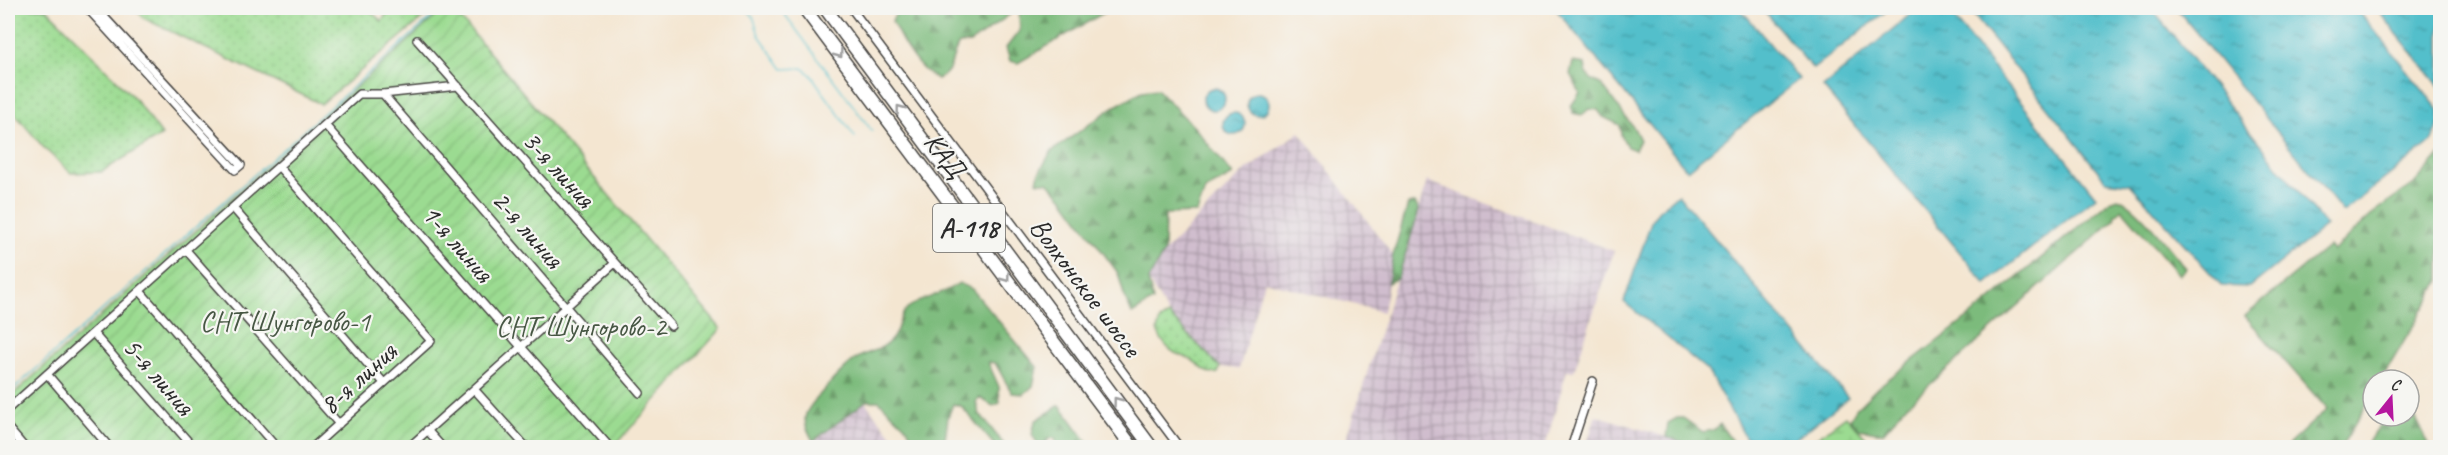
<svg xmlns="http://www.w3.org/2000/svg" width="2448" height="455" font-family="Caveat,sans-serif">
	<defs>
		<pattern id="industrial-grid" width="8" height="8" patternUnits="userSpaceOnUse" patternTransform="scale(1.5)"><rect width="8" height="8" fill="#d0bdce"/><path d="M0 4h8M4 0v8" fill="none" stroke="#a99aa7"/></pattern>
		<pattern id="grass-dots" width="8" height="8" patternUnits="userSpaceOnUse" patternTransform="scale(1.5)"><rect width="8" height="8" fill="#9bdb91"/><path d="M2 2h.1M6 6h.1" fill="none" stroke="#86bc7d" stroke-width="1.8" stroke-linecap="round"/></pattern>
		<pattern id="forest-firs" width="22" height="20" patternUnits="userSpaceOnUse" patternTransform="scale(1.5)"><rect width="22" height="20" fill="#7cbb7b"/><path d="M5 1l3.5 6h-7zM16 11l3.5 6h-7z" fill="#669865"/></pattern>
		<pattern id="wetland-marsh" width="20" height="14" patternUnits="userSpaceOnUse" patternTransform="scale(1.5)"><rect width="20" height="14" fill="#9bdb91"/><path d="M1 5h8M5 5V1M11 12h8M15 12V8" fill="none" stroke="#86bc7d"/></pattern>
		<pattern id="garden-furrows" width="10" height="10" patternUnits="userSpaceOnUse" patternTransform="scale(1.5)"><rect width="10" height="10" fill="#9bdb91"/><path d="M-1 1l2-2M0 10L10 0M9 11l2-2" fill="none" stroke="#86bc7d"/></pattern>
		<pattern id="water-ripples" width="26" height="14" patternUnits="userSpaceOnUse" patternTransform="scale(1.5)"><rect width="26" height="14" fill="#52bfcb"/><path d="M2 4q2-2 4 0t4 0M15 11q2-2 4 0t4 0" fill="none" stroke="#449ba5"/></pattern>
	</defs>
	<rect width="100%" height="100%" fill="#f6f6f2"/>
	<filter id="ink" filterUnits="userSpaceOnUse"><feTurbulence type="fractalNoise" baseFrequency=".0167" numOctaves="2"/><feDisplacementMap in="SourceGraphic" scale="12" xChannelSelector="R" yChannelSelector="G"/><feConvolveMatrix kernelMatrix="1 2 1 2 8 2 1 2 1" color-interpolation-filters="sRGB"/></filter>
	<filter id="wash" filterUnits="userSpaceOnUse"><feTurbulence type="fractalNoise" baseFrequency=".008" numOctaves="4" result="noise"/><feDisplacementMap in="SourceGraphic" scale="24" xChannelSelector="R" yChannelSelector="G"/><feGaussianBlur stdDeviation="1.35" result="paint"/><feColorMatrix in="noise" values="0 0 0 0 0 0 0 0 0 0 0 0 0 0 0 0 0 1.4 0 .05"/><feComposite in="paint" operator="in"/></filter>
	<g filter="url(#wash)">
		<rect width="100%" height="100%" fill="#f4e6d1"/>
		<!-- industrial -->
		<path fill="url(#industrial-grid)" d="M1300 132 1393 255 1383 312 1264 281 1239 369 1220 367 1169 315 1148 280 1164 252 1242 173Z
			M1427 181 1614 251 1574 371 1567 370 1545 447H1344Z
			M865 402 901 447H807Z
			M1596 415 1666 437 1699 447H1586Z"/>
		<!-- grass -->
		<path fill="url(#grass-dots)" stroke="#63835e" stroke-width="1.5" d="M8 8H46L135 99 162 135 101 172 71 173 45 149 8 106Z
			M134 8H366L382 21 386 14 382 8H435L321 104 145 19Z
			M1169 315 1220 367 1218 373C1206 375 1202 367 1193 361 1188 357 1181 356 1175 353 1166 348 1161 340 1157 331L1160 320Z"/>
		<!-- forest -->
		<path fill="url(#forest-firs)" stroke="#547353" stroke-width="1.5" d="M899 8H1019L970 43 959 44C950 57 955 72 937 79 916 69 902 42 892 21Z
			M1023 8H1112L1018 63 1010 61 1006 48 1020 30 1019 15Z
			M1573 62 1585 64 1586 73 1591 79 1602 85 1635 130 1640 140 1635 150 1627 147 1621 135 1620 125 1603 117 1598 110 1589 109 1582 115 1573 113 1571 106 1580 93 1570 74Z
			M1157 89 1195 128 1233 175 1205 190 1197 213 1165 214 1164 252 1148 280 1153 301 1132 314 1124 295 1118 273 1062 197 1048 182H1037L1039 173 1051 152 1112 108 1142 91Z
			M2440 155V281L2381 380H2373V394L2341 447H2286L2327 409 2245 316 2329 246 2333 251 2375 212 2414 184Z
			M2118 198C2139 206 2170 250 2186 268L2179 275 2122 209 2115 215 2114 220 1906 406 1883 433 1858 429 1850 419 1856 409 1878 387 1983 306 2110 201Z
			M1412 203H1415L1419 210 1398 278 1388 283 1393 255 1408 204Z
			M959 283 972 289 1037 367 1033 386 1024 394 1012 393 995 363 988 362 999 387 1000 403 993 406 980 398 976 402 979 413 1006 447H996L961 406 953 404 948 417 944 447H917L907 428 879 401H866L813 441C809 432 803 424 806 414 810 403 845 366 856 359 867 352 883 350 892 339 900 329 898 315 909 307 924 297 942 295 959 283Z
			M2409 404 2430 447H2365L2385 416H2409Z
			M1060 405 1091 447H1057L1055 438H1049L1046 443 1038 445 1032 434 1035 421Z
			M1677 418H1683L1703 432 1713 430 1720 424 1736 447H1699L1666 437 1668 423Z"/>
		<!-- wetland -->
		<path fill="url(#wetland-marsh)" stroke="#63835e" stroke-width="1.5" d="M1846 416 1874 447H1804Z"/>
		<!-- garden -->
		<path fill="url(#garden-furrows)" stroke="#63835e" stroke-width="1.5" d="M445 8H452L721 329 613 447H8V399Z"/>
		<!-- water -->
		<path fill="url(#water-ripples)" stroke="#3e757b" stroke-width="1.5" d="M1555 8H1740L1799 79 1687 170Z
			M1762 8H1890L1813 69Z
			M1918 8H1946L2096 197 1986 284 1823 87Z
			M1968 8H2151L2326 226 2250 287 2222 286 2130 184 2106 181Z
			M2176 8H2356L2439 110C2440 123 2438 131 2431 142L2343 212Z
			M2376 8H2440V86H2439Z
			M1203 99a11 11 0 1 1 22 0a11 11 0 1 1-22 0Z
			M1247 104a11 11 0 1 1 22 0a11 11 0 1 1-22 0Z
			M1223 124a11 11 0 1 1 22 0a11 11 0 1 1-22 0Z
			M1678 194 1848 398 1785 447H1751L1707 370 1624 302 1651 222 1658 211Z"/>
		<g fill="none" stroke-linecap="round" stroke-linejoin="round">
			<!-- stream -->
			<path stroke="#52bfcb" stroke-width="1.5" d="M746 8 753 16 759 35 783 69 803 68 811 75 855 137
				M780 8 872 131
				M8 394 442 8"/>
		</g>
	</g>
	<g filter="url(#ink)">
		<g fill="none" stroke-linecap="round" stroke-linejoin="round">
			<!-- street casing -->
			<g stroke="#494744" stroke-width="10">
				<path id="street" d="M87 8 235 170 241 165 96 8
					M851 8 1180 448
					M417 40 671 326
					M383 94 640 393
					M325 125 607 444V448
					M279 167 431 341 312 448
					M233 208 384 383
					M186 250 339 424
					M140 291 277 448
					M93 333 194 448
					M47 374 110 448
					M474 389 527 448
					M8 409 359 94H383L458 86
					M8 428 25 448
					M427 430 443 448
					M408 448 615 263
					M1571 448 1593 381"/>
			</g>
			<!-- highway casing -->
			<g stroke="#494744" stroke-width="15">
				<path id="highway" d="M804 8 1133 448
					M825 8 1152 448"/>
			</g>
			<!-- street -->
			<use href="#street" stroke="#fff" stroke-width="7"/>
			<!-- highway -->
			<use href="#highway" stroke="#fff" stroke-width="12"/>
		</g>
		<!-- one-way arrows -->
		<defs><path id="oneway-chevron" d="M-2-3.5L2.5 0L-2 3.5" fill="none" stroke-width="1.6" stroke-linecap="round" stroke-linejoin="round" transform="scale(1.5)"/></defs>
		<g stroke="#a0a0a0">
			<use href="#oneway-chevron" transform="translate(839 54) rotate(53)"/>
			<use href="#oneway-chevron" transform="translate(900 109) rotate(-127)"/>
			<use href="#oneway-chevron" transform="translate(1006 278) rotate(53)"/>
			<use href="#oneway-chevron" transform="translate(1117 401) rotate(-127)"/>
		</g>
	</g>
	<g text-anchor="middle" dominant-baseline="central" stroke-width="4.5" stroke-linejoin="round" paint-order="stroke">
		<!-- shield labels -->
		<rect fill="#f6f6f2" stroke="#686867" stroke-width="1.5" x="933" y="204" width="72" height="48" rx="4.5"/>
		<g font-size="27" font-weight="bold" fill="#2b2b2b">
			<text x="969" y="228">А-118</text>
		</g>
		<!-- street labels -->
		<g font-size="28" fill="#2b2b2b" stroke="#f6f6f2">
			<text transform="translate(945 155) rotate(53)">КАД</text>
			<text transform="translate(559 169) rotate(48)">3-я линия</text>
			<text transform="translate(528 229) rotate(49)">2-я линия</text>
			<text transform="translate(458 243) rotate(49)">1-я линия</text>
			<text transform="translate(1086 287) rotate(53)">Волхонское шоссе</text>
			<text transform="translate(159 376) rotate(49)">5-я линия</text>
			<text transform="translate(358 378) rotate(-42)">8-я линия</text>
		</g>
		<!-- park labels -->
		<g font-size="28" fill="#475744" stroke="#f6f6f2">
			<text x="285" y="321">СНТ Шунгорово-1</text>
			<text x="581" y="326">СНТ Шунгорово-2</text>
		</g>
	</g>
	<!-- margin -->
	<rect width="2448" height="455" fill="none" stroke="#f6f6f2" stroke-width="30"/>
	<!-- north arrow -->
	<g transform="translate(2391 398) rotate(18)"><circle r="28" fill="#f6f6f2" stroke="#a5a5a2" stroke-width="1.5"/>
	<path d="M0-4.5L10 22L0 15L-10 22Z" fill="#b5179e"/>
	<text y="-9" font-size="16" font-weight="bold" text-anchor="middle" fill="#2b2b2b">С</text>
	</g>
</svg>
